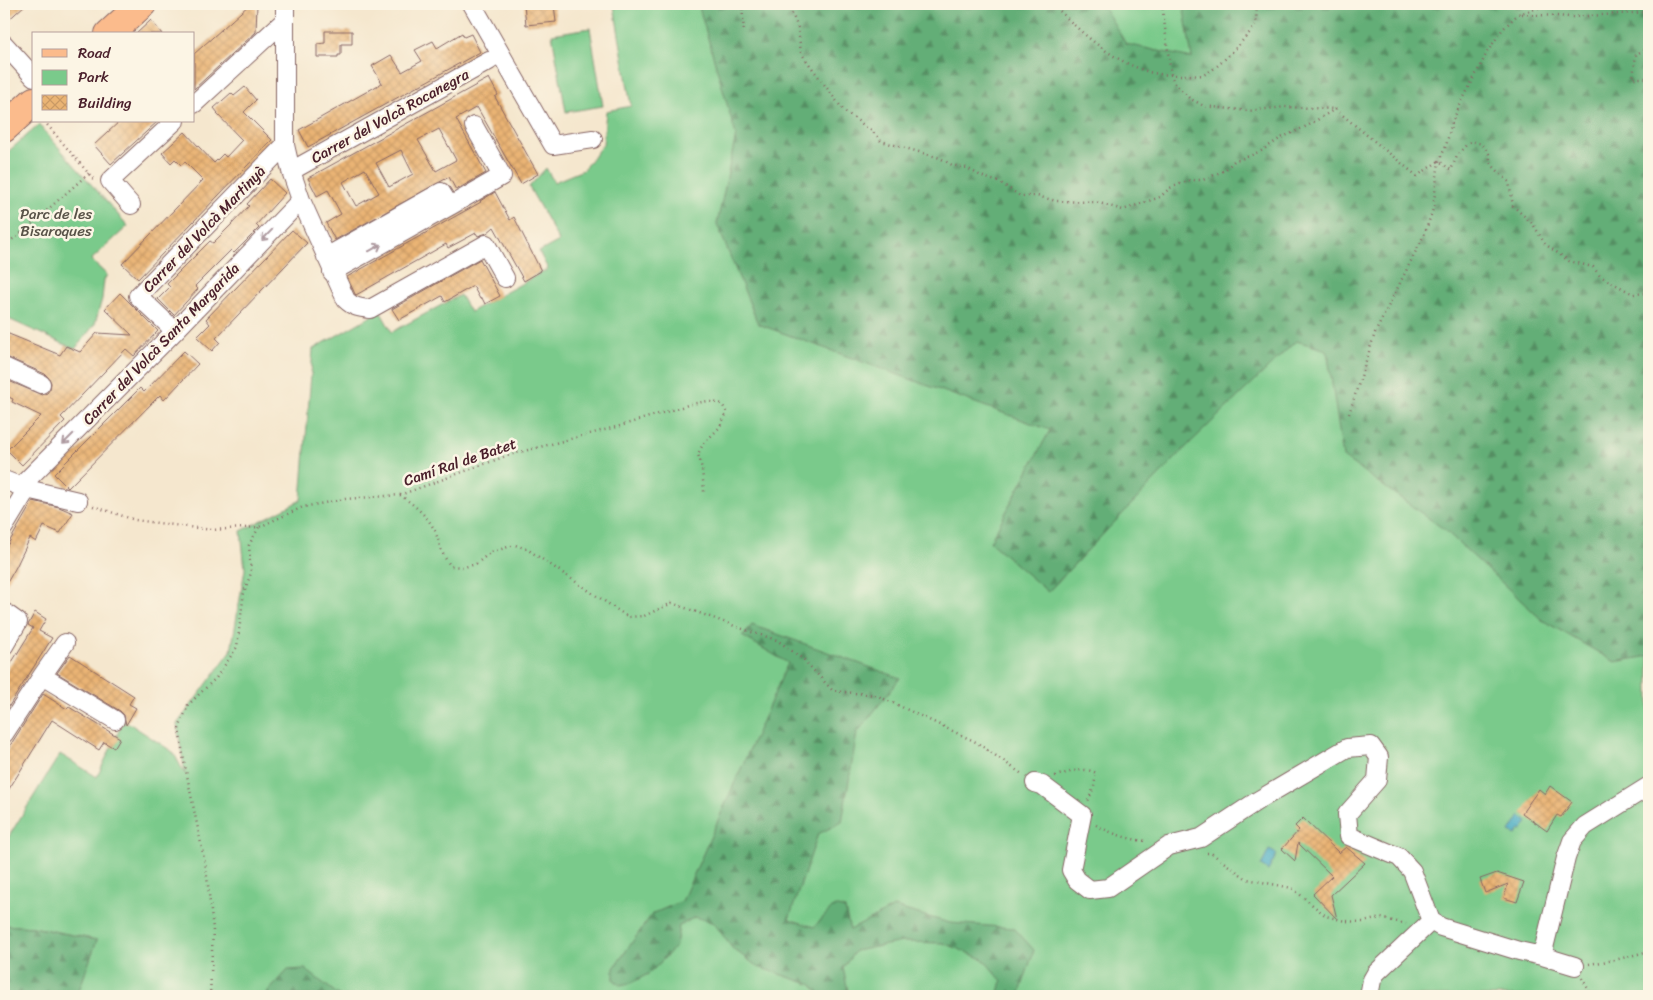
<svg xmlns="http://www.w3.org/2000/svg" width="1653" height="1000" font-family="Sriracha,sans-serif">
	<defs>
		<pattern id="forest-firs" width="22" height="20" patternUnits="userSpaceOnUse" patternTransform="scale(1.25)"><rect width="22" height="20" fill="#63ae77"/><path d="M5 1l3.5 6h-7zM16 11l3.5 6h-7z" fill="#548d62"/></pattern>
		<pattern id="building-cross-hatch" width="8" height="8" patternUnits="userSpaceOnUse" patternTransform="scale(1.25)"><rect width="8" height="8" fill="#eab474"/><path d="M0 0l8 8M0 8l8-8" fill="none" stroke="#ca9a65"/></pattern>
	</defs>
	<rect width="100%" height="100%" fill="#fcf5e5"/>
	<filter id="ink" filterUnits="userSpaceOnUse"><feTurbulence type="fractalNoise" baseFrequency=".02" numOctaves="2"/><feDisplacementMap in="SourceGraphic" scale="10" xChannelSelector="R" yChannelSelector="G"/><feConvolveMatrix kernelMatrix="1 2 1 2 8 2 1 2 1" color-interpolation-filters="sRGB"/></filter>
	<filter id="wash" filterUnits="userSpaceOnUse"><feTurbulence type="fractalNoise" baseFrequency=".0096" numOctaves="4" result="noise"/><feDisplacementMap in="SourceGraphic" scale="20" xChannelSelector="R" yChannelSelector="G"/><feGaussianBlur stdDeviation="1.12" result="paint"/><feColorMatrix in="noise" values="0 0 0 0 0 0 0 0 0 0 0 0 0 0 0 0 0 1.4 0 .05"/><feComposite in="paint" operator="in"/></filter>
	<g filter="url(#wash)">
		<rect width="100%" height="100%" fill="#f5e7ce"/>
		<!-- green -->
		<path fill="#7aca8b" stroke="#62745b" d="M615 4H1649V996H77L96 940 33 927 4 925V844L60 754 97 777 124 720 173 752 185 774 177 724 231 651 245 569 241 531 301 500 313 349 380 311 392 332 460 295 470 312 548 269 539 252 559 241 529 187 546 168 554 182 583 170 603 144 606 111 631 106 614 6Z
			M590 28 603 106 566 112 552 34Z
			M39 125 128 226 91 260 107 275 104 280 102 299 95 324 75 349 4 317V155Z"/>
		<!-- forest -->
		<path fill="url(#forest-firs)" stroke="#566651" d="M698 4H1102L1126 44 1192 58 1183 4H1649V656L1615 662 1542 620 1445 530 1343 457 1327 350 1296 341 1190 443 1048 592 990 542 1050 430 758 324 717 224 736 135Z
			M752 625 900 678 857 733 842 822 818 834 789 919 814 927 834 906 845 909 850 930 894 907 950 923 1014 928 1034 950 1019 996H998L1002 981 983 959 943 943 902 942 855 951 843 968 849 996H820L812 985 758 967 732 948 714 923 695 917 679 926 676 946 650 973 631 983 620 985 614 980V968L652 914 682 901 788 663 742 636Z
			M4 925 33 927 97 940 77 996H4Z
			M305 969 340 996H264L288 970Z"/>
		<!-- water -->
		<path fill="#42aac2" stroke="#466476" d="M1520 816 1528 822 1522 831 1520 830 1516 835 1510 832Z
			M1269 850 1277 854 1268 871 1261 866Z"/>
		<g id="blocks">
			<!-- building -->
			<path fill="url(#building-cross-hatch)" fill-rule="evenodd" d="M4 4H26L4 24Z
				M250 4H257L256 32 194 89V54Z
				M524 4H554L556 22 526 25Z
				M151 20 162 34H136Z
				M325 31H352V44H341V55H338V57H317V44L325 43Z
				M462 33 464 37 471 34 480 52 308 147 299 130 382 83 372 66 391 55 402 72 422 61 415 50 433 41 437 48Z
				M489 78 498 95 495 97 538 174 521 184 477 107 456 119 486 173 456 190 449 177 335 240 326 223 341 214 328 190 317 196 308 178ZM439 129 456 160 436 171 418 140ZM401 150 413 174 389 187 376 163ZM365 169 379 193 356 206 343 182Z
				M245 87 256 100 244 112 272 140 138 279 122 264 203 180 185 162 181 165 175 159 171 163 162 153 185 132 214 163 223 154 226 157 242 140 217 114 218 113 214 108 231 93 234 96Z
				M120 121H158L111 164 94 145Z
				M270 179 285 193 256 225 259 228 234 253 231 250 195 286 198 289 174 315 158 299 170 287 167 284 210 241 213 243 231 225 249 206 247 204Z
				M495 192 510 220 514 217 541 271 524 281 494 227 487 233 478 236 476 233 448 248 446 244 356 295 355 294 347 277 481 202 480 201Z
				M292 230 307 243 216 338 220 342 212 351 197 337 210 324 206 319Z
				M480 259 500 296 485 304 482 298 480 299 473 286 445 302 442 296 399 320 392 309Z
				M120 293 158 331 134 356 126 349 61 417 65 421 22 465 7 450 41 416 12 402 13 399 4 395V379L42 395 47 393 50 389 51 383 49 378 45 374 4 356V332L60 355 66 346 80 352 97 333 132 335 105 309Z
				M184 351 198 364 164 400 160 395 68 488 54 474 140 388 144 392Z
				M33 501 59 507 73 513 60 533 44 526 36 542 30 538 16 567 4 588V551Z
				M35 612 46 619 39 631 52 638 4 714V675L33 628 28 625Z
				M70 655 134 696 129 704 136 708 126 725 124 715 120 711 57 673Z
				M43 694 67 709 69 707 120 738 114 748 104 742 99 750 52 720 4 797V755Z
				M1550 786 1572 802 1561 817 1557 815 1547 831 1522 813 1539 789 1545 794Z
				M1303 818 1339 853 1346 847 1365 863 1331 895 1337 919 1313 894 1332 876 1298 843 1295 861 1282 849 1299 830 1295 826Z
				M1497 873 1524 882 1517 902 1504 898 1508 884 1485 893 1480 879Z"/>
		</g>
	</g>
	<g filter="url(#ink)">
		<use href="#blocks" fill-opacity="0" stroke="#866564" stroke-width="1"/>
		<g fill="none" stroke-linecap="round" stroke-linejoin="round">
			<!-- minor casing -->
			<g stroke="#866564" stroke-width="20">
				<path id="minor" d="M285 4V145L291 171 301 200 346 300C353 307 360 308 370 309L486 244 505 278
					M472 4 553 145 593 139
					M4 44 34 77
					M194 104 285 20
					M291 171 489 61
					M131 205 110 181 175 121
					M450 206 502 176 474 126
					M326 257 441 192 450 206 332 272
					M175 331 138 296 285 145
					M4 367 41 384
					M4 480 27 489 78 501
					M20 487 175 331 301 200
					M4 527 27 489
					M4 612 18 622 4 646
					M42 676 65 643
					M4 734 42 676 115 720
					M1035 783 1042 785 1082 815 1071 870 1077 880 1090 890 1108 888 1169 846 1201 838 1257 801 1347 748 1371 746 1379 757 1377 780 1347 814 1349 836 1399 857 1412 871 1431 921 1441 927 1519 951 1542 956 1575 966
					M1542 956 1566 858 1572 841 1585 826 1649 786
					M1369 996 1372 980 1376 973 1431 921"/>
			</g>
			<!-- primary casing -->
			<g stroke="#866564" stroke-width="30">
				<path id="primary" d="M109 34 142 4
					M4 128 34 101"/>
			</g>
			<!-- path -->
			<path stroke="#866564" stroke-width="2.5" stroke-dasharray="1 4" stroke-linecap="butt" d="M742 4 744 33
				M788 4 798 28 801 53 844 111 872 131 881 141 940 158 952 165 967 168 981 176 1001 183 1020 196H1037L1056 201 1096 202 1123 210 1160 197 1170 188 1190 180H1203L1225 170 1235 160 1244 158 1261 151 1281 138 1309 125 1335 109
				M1053 4C1079 31 1109 59 1146 71 1157 75 1172 75 1184 75 1189 75 1198 76 1203 75 1219 69 1245 38 1256 25L1257 4
				M1162 4 1171 75 1174 82 1189 98 1204 106 1248 111 1285 107 1335 109 1417 176 1439 161 1451 170 1458 154 1467 144 1474 142 1482 144 1489 154 1491 164 1509 182 1513 206 1533 224 1545 244 1569 261 1593 267 1600 276 1633 294 1649 293
				M1522 14 1572 17 1649 12
				M1649 48 1636 54 1633 78H1649
				M44 121 95 181
				M4 245 19 235 89 173
				M1349 414 1375 333 1425 233 1433 209 1439 161 1446 146 1452 122 1462 101 1488 51 1502 30 1518 14 1552 4
				M400 495C414 505 427 515 435 531 441 546 440 553 451 566L464 567 476 564 491 552 515 545 527 549 628 617 644 616 672 603 751 632 777 640 803 659 833 691 876 695 976 742 1022 774
				M93 506 135 520 212 530 259 527 303 507 345 499 400 495 509 455 620 426 691 404 708 401 722 404 727 413 719 428 703 444 698 454 702 469 704 492
				M1055 776C1068 773 1084 766 1096 773L1094 787 1088 801
				M1096 825C1113 834 1129 840 1148 841
				M1207 853H1211L1247 879 1292 888 1326 916 1345 921 1363 922 1381 918 1406 924
				M1589 964 1615 960 1649 951
				M1582 978 1592 996
				M210 996 213 929 206 868 184 761 179 729 188 705 216 678 237 647 244 592 251 573 249 545 259 527"/>
			<!-- minor -->
			<use href="#minor" stroke="#fff" stroke-width="18"/>
			<!-- primary -->
			<use href="#primary" stroke="#fbbb8c" stroke-width="28"/>
		</g>
		<!-- one-way arrows -->
		<defs><path id="oneway-shaft" d="M-6 0H5M1.5-3L5.5 0L1.5 3" fill="none" stroke-width="1.6" stroke-linecap="round" stroke-linejoin="round" transform="scale(1.25)"/></defs>
		<g stroke="#ae9aa0">
			<use href="#oneway-shaft" transform="translate(267 235) rotate(134)"/>
			<use href="#oneway-shaft" transform="translate(375 248) rotate(-29)"/>
			<use href="#oneway-shaft" transform="translate(68 439) rotate(135)"/>
		</g>
	</g>
	<g text-anchor="middle" dominant-baseline="central" stroke-width="5" stroke-linejoin="round" paint-order="stroke">
		<!-- street labels -->
		<g font-size="15" fill="#4a1f2b" stroke="#fcf5e5">
			<text transform="translate(390 116) rotate(-29)">Carrer del Volcà Rocanegra</text>
			<text transform="translate(204 229) rotate(-46)">Carrer del Volcà Martinyà</text>
			<text transform="translate(161 344) rotate(-46)">Carrer del Volcà Santa Margarida</text>
			<text transform="translate(460 462) rotate(-19)">Camí Ral de Batet</text>
		</g>
		<!-- park labels -->
		<g font-size="15" fill="#585248" stroke="#fcf5e5">
			<text x="56" y="214">Parc de les<tspan x="56" dy="17">Bisaroques</tspan></text>
		</g>
	</g>
	<!-- margin -->
	<rect width="1653" height="1000" fill="none" stroke="#fcf5e5" stroke-width="20"/>
	<!-- legend -->
	<rect x="32" y="32" width="162" height="90" fill="#fcf5e5" stroke="#b59f9b"/>
	<rect x="42" y="49" width="25" height="8" fill="#fbbb8c" stroke="#b59f9b"/>
	<text x="78" y="58" font-size="15" fill="#4a1f2b">Road</text>
	<rect x="42" y="70" width="25" height="15" fill="#7aca8b" stroke="#b59f9b"/>
	<text x="78" y="82" font-size="15" fill="#4a1f2b">Park</text>
	<rect x="42" y="95" width="25" height="15" fill="url(#building-cross-hatch)" stroke="#b59f9b"/>
	<text x="78" y="108" font-size="15" fill="#4a1f2b">Building</text>
</svg>
